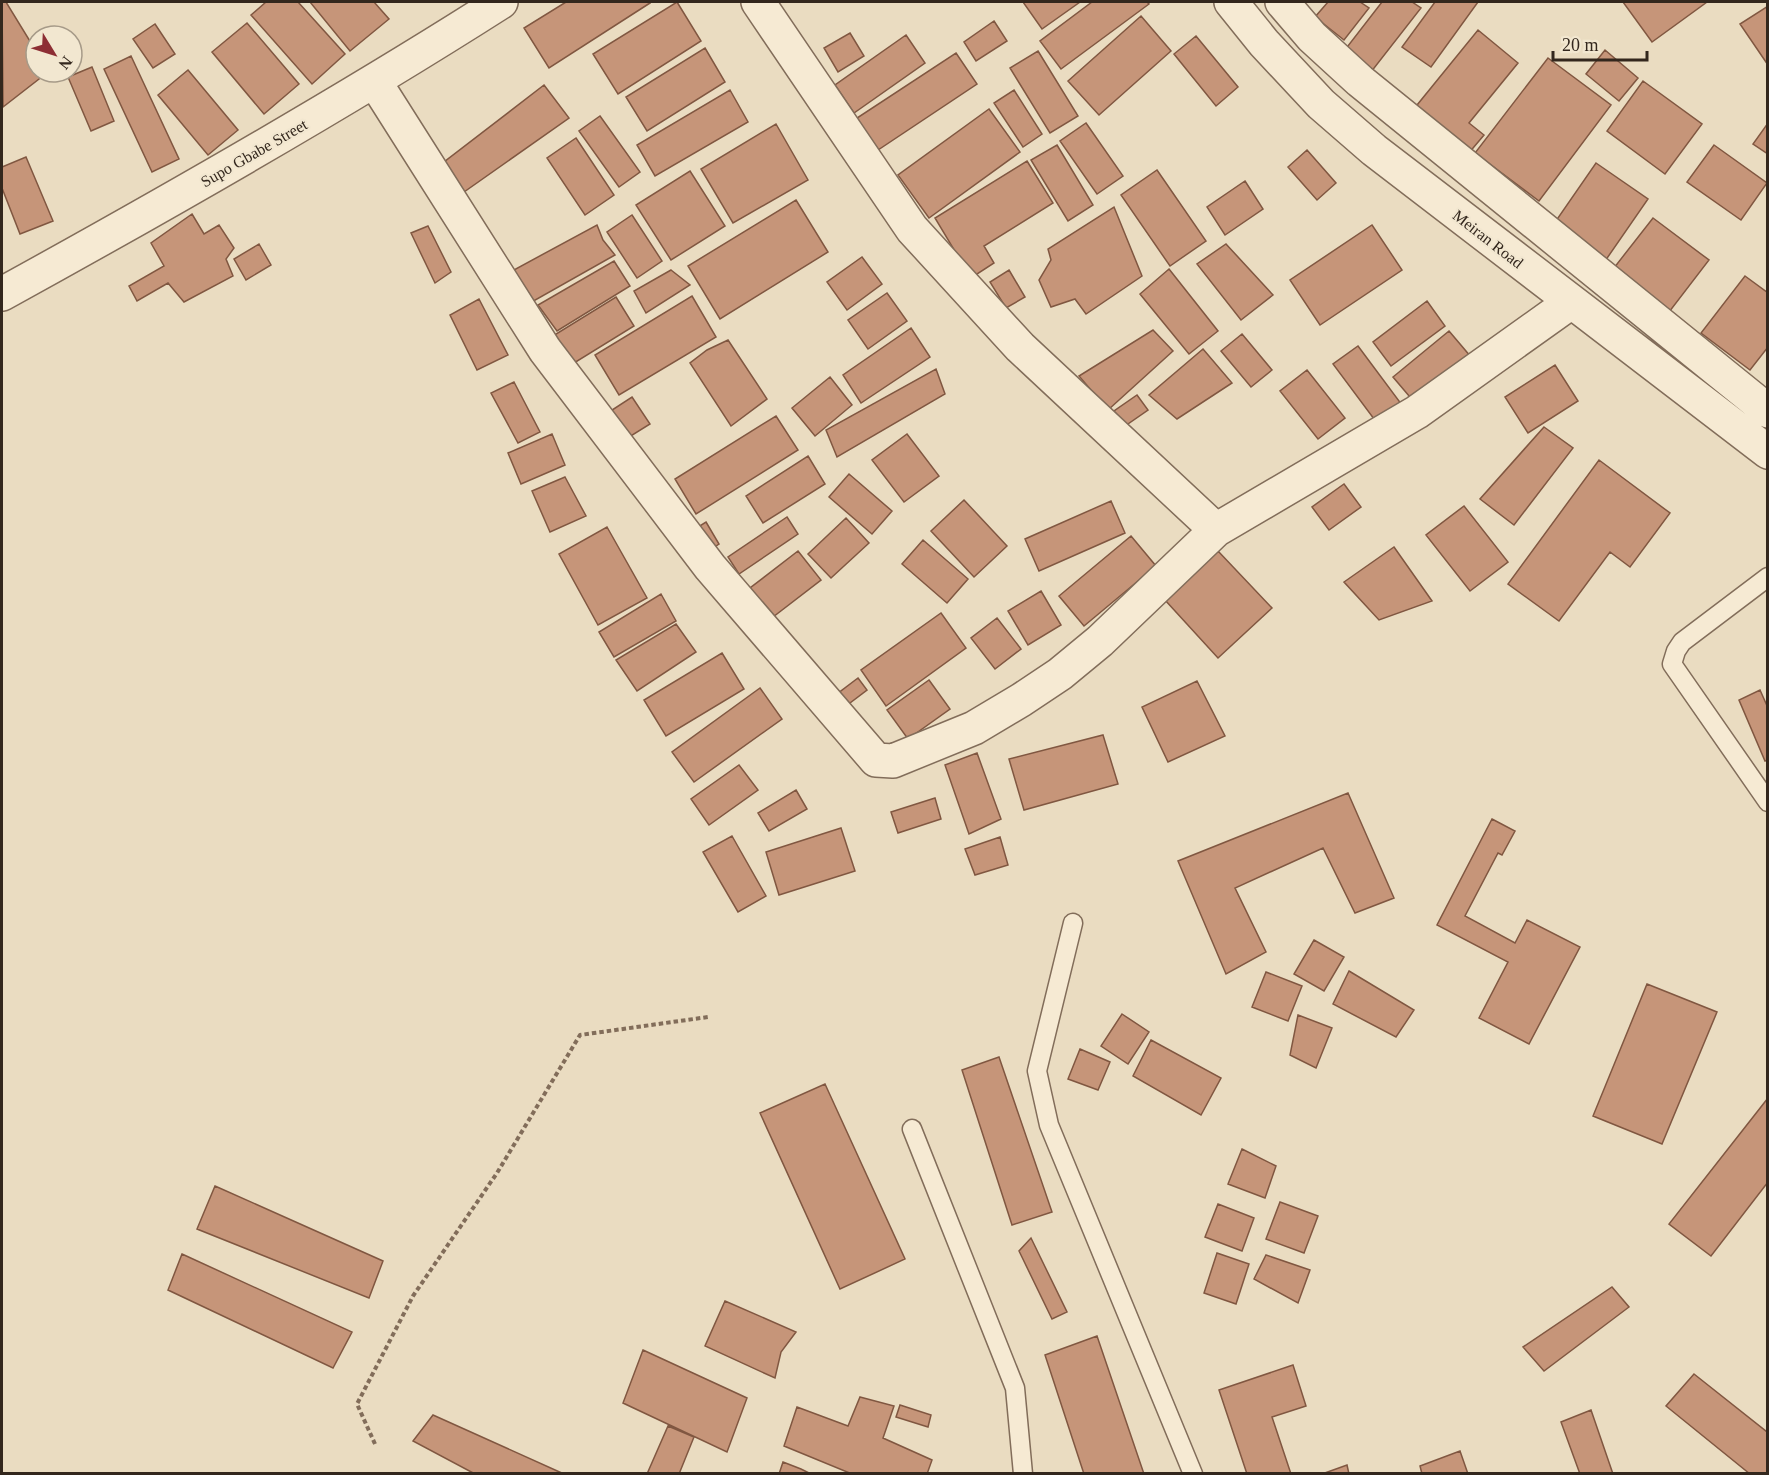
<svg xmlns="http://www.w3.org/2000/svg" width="1769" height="1475" font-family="Georgia,serif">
	<rect width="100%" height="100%" fill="#eadcc1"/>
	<!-- building -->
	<path fill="#c69579" stroke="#805741" stroke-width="1.5" d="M2 2H6L36 51V72H48L3 107Z
		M266 2H298L345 54 312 84 251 15Z
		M310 2H374L389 19 350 51Z
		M566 2H649L650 3 549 68 524 28Z
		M677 2 701 41 618 94 593 54Z
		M1023 2H1080L1042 29Z
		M1092 2H1147L1149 4 1061 69 1040 41Z
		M1328 2H1360L1369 8 1344 40 1315 17Z
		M1382 2H1412L1421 8 1371 72 1344 51Z
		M1435 2H1478L1431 67 1402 47Z
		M1623 2H1707L1652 42Z
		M1768 6V65L1740 24Z
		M1141 16 1171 51 1099 115 1068 81Z
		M994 21 1007 41 976 61 964 42Z
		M247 23 299 84 264 114 212 52Z
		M155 24 175 54 153 68 133 39Z
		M1478 30 1518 63 1469 123 1484 135 1468 154 1413 110Z
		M850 33 864 56 838 72 824 48Z
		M906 35 925 63 854 113 835 85Z
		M1196 36 1238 87 1216 106 1174 54Z
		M705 48 725 82 647 131 626 97Z
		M1605 50 1638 78 1619 101 1586 74Z
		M1038 51 1078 116 1050 133 1010 68Z
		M956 53 977 84 875 152 854 120Z
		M131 56 179 159 152 172 104 69Z
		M1548 58 1611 105 1539 201 1475 153Z
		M92 67 114 121 91 131 68 77Z
		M188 70 238 130 208 155 158 95Z
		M1643 81 1702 124 1665 174 1607 131Z
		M544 85 569 118 464 192 444 162Z
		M730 90 748 122 655 176 637 145Z
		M1014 90 1042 134 1023 147 994 103Z
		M989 109 1020 152 929 218 898 175Z
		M600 116 640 172 619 187 579 131Z
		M1086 123 1123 176 1097 194 1060 141Z
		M1768 123V154L1753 144Z
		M776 124 808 180 733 223 701 169Z
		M576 138 614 195 585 215 547 158Z
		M1057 145 1093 205 1068 221 1031 160Z
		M1714 145 1767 183 1741 220 1687 182Z
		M1307 150 1336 183 1317 200 1288 167Z
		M26 157 53 221 20 234 2 188V167Z
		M1027 161 1053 203 984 246 994 263 971 278 935 218Z
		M1596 163 1648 199 1603 264 1551 228Z
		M1157 170 1206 241 1170 266 1121 195Z
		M690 171 725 226 671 260 636 205Z
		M1245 181 1263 209 1225 235 1207 207Z
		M796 200 828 252 720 319 688 266Z
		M1114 207 1142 276 1086 314 1075 299 1051 307 1039 280 1051 260 1048 249Z
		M192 214 204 234 219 225 234 248 226 259 233 276 184 302 168 283 137 301 129 286 164 266 151 243Z
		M632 215 662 261 637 278 607 232Z
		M1653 218 1709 260 1666 316 1610 273Z
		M597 225 603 240 615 255 530 303 512 271Z
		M1372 225 1402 270 1320 325 1290 280Z
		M428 226 451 272 435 283 411 233Z
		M259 244 271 265 246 280 234 259Z
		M1226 244 1273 295 1241 320 1197 264Z
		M862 257 882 284 847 310 827 282Z
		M614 261 630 286 557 331 538 305Z
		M1169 269 1218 331 1189 354 1140 294Z
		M671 270 690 285 646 313 634 291Z
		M1009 270 1025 297 1006 308 990 282Z
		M1745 276 1768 293V347L1750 370 1701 333Z
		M887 293 907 321 868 349 848 320Z
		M692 296 716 337 619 395 595 355Z
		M616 297 634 326 566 368 548 339Z
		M479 299 508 355 477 370 450 315Z
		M1427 301 1445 326 1391 366 1373 342Z
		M911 328 930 357 861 403 843 375Z
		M1153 330 1173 351 1108 410 1079 376Z
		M1449 331 1471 357 1415 403 1393 377Z
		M1242 334 1272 370 1251 387 1221 351Z
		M728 340 767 399 731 426 690 363 707 350Z
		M1358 346 1402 405 1377 423 1333 364Z
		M1203 349 1232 383 1177 419 1149 395Z
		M1555 365 1578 401 1528 433 1505 397Z
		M936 369 945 394 837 457 826 430Z
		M1307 370 1345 418 1318 439 1280 391Z
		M830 377 852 405 815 436 792 408Z
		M514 382 540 432 518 443 491 393Z
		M1137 395 1148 410 1125 426 1114 411Z
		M632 397 650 424 626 439 609 412Z
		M776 416 798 450 696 514 675 479Z
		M1544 427 1573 448 1514 525 1480 499Z
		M552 434 565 465 521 484 508 453Z
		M907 434 939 476 904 502 872 460Z
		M808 456 825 484 763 523 746 496Z
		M1599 460 1670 513 1630 567 1610 552 1559 621 1508 584Z
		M849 474 892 511 872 534 829 497Z
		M565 477 586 516 550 532 532 491Z
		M1344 484 1361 507 1329 530 1312 507Z
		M964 500 1007 546 974 577 931 531Z
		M1111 501 1125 533 1039 571 1025 539Z
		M1464 506 1508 562 1470 591 1426 535Z
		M787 517 798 534 739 574 728 557Z
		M846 518 869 543 831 578 808 554Z
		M706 522 719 544 704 554 690 532Z
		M607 527 647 598 598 625 559 554Z
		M1131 536 1156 566 1084 626 1059 596Z
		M923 540 968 579 947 603 902 564Z
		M1394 547 1432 601 1379 620 1344 582Z
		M798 551 821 580 773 617 750 588Z
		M1218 551 1272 608 1218 658 1165 600Z
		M1041 591 1061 625 1028 645 1008 611Z
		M661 594 676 621 614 657 599 632Z
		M941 613 966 648 886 706 861 670Z
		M997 618 1021 649 995 669 971 638Z
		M676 624 696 652 637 691 616 660Z
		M722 653 744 689 666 736 644 700Z
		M858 678 867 690 846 706 837 694Z
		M929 680 950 709 908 739 887 710Z
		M1197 681 1225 736 1168 762 1142 707Z
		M760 688 782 719 694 782 672 752Z
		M1760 690 1768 708V760L1765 761 1739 700Z
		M1103 735 1118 784 1024 810 1009 759Z
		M977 753 1001 819 969 834 945 765Z
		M739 765 758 790 709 825 691 799Z
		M796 790 807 809 769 831 758 813Z
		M1348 793 1394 898 1355 913 1323 848 1235 888 1266 952 1226 974 1178 861Z
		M935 798 941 819 898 833 891 812Z
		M1492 819 1515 831 1502 855 1498 853 1465 916 1515 943 1527 920 1580 947 1529 1044 1479 1018 1508 962 1437 925Z
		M841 828 855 871 779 895 766 852Z
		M732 836 766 896 738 912 703 852Z
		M1000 837 1008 865 975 875 965 849Z
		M1314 940 1344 957 1324 991 1294 974Z
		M1349 971 1414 1010 1396 1037 1333 1004Z
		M1266 972 1302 986 1288 1021 1252 1007Z
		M1647 984 1717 1012 1662 1144 1593 1116Z
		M1122 1014 1149 1032 1128 1064 1101 1046Z
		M1298 1015 1332 1028 1316 1068 1290 1055Z
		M1151 1040 1221 1078 1201 1115 1133 1076Z
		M1080 1049 1110 1062 1098 1090 1068 1079Z
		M999 1057 1052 1212 1012 1225 962 1070Z
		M825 1084 905 1259 840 1289 760 1113Z
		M1768 1098V1182L1711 1256 1669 1224Z
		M1242 1149 1276 1166 1265 1198 1228 1184Z
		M215 1186 383 1261 369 1298 197 1229Z
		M1280 1202 1318 1216 1304 1253 1266 1239Z
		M1218 1204 1254 1218 1242 1251 1205 1237Z
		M1031 1238 1067 1312 1052 1319 1019 1251Z
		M1217 1253 1249 1264 1236 1304 1204 1293Z
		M182 1254 352 1332 333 1368 168 1290Z
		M1266 1255 1310 1270 1298 1303 1254 1279Z
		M1612 1287 1629 1307 1544 1371 1523 1347Z
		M725 1301 796 1332 781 1352 775 1378 705 1346Z
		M1097 1336 1144 1474H1084L1045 1355Z
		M643 1350 747 1398 727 1452 623 1403Z
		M1293 1365 1306 1406 1272 1417 1291 1474H1247L1219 1390Z
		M1694 1374 1766 1431 1768 1430V1474H1750L1666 1406Z
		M860 1397 894 1406 883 1438 932 1460 927 1474H852L784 1446 797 1407 848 1426Z
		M900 1405 931 1415 928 1427 896 1417Z
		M1591 1410 1613 1474H1580L1561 1422Z
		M433 1415 564 1474H475L413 1441Z
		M668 1426 694 1437 679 1474H647Z
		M1460 1451 1468 1474H1422L1420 1466Z
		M783 1462 801 1469 811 1474H779Z
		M1347 1465 1349 1474H1322Z"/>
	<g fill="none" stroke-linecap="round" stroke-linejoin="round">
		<!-- service casing -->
		<g stroke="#826d5a" stroke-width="21">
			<path id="service" d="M1768 577 1682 642 1676 651 1672 664 1768 802
				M1073 923 1037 1071 1049 1125 1193 1474
				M912 1129 1015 1388 1023 1474"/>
		</g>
		<!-- minor casing -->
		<g stroke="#826d5a" stroke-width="36">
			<path id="minor" d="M758 2 912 229 1020 347 1216 530
				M1231 2 1264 43 1321 104 1374 150 1768 452
				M1282 2 1312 37 1360 81 1768 411
				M375 82 545 350 710 567 876 760 893 761 974 728 1021 700 1060 674 1100 641 1216 530 1417 412 1571 302
				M2 294C171 201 338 106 501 2"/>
		</g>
		<!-- path -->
		<path stroke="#826d5a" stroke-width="4" stroke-dasharray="4.5 3" stroke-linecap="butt" d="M375 1444 357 1404 413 1296 497 1173 580 1035 708 1017"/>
		<!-- service -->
		<use href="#service" stroke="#f6ead3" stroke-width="18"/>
		<!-- minor -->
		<use href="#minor" stroke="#f6ead3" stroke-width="33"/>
	</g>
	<g text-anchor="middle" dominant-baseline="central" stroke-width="4.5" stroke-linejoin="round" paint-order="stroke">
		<!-- street labels -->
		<g font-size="16" fill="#33271d" stroke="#f2e7d0">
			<text transform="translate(254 153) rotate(-30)">Supo Gbabe Street</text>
			<text transform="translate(1488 239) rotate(38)">Meiran Road</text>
		</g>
	</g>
	<!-- border -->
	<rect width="1769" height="1475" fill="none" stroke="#33271d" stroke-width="6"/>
	<!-- north arrow -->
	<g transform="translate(54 54) rotate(128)"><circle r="28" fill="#f2e7d0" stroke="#a69a88" stroke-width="1.5"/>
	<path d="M0-4.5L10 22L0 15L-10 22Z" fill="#8d2e34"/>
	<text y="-9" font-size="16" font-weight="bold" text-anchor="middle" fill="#33271d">N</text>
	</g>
	<!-- scale -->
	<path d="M1553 51v9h94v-9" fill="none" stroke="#33271d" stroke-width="3"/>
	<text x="1562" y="51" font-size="18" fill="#33271d" stroke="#f2e7d0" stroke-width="4.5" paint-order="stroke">20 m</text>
</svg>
